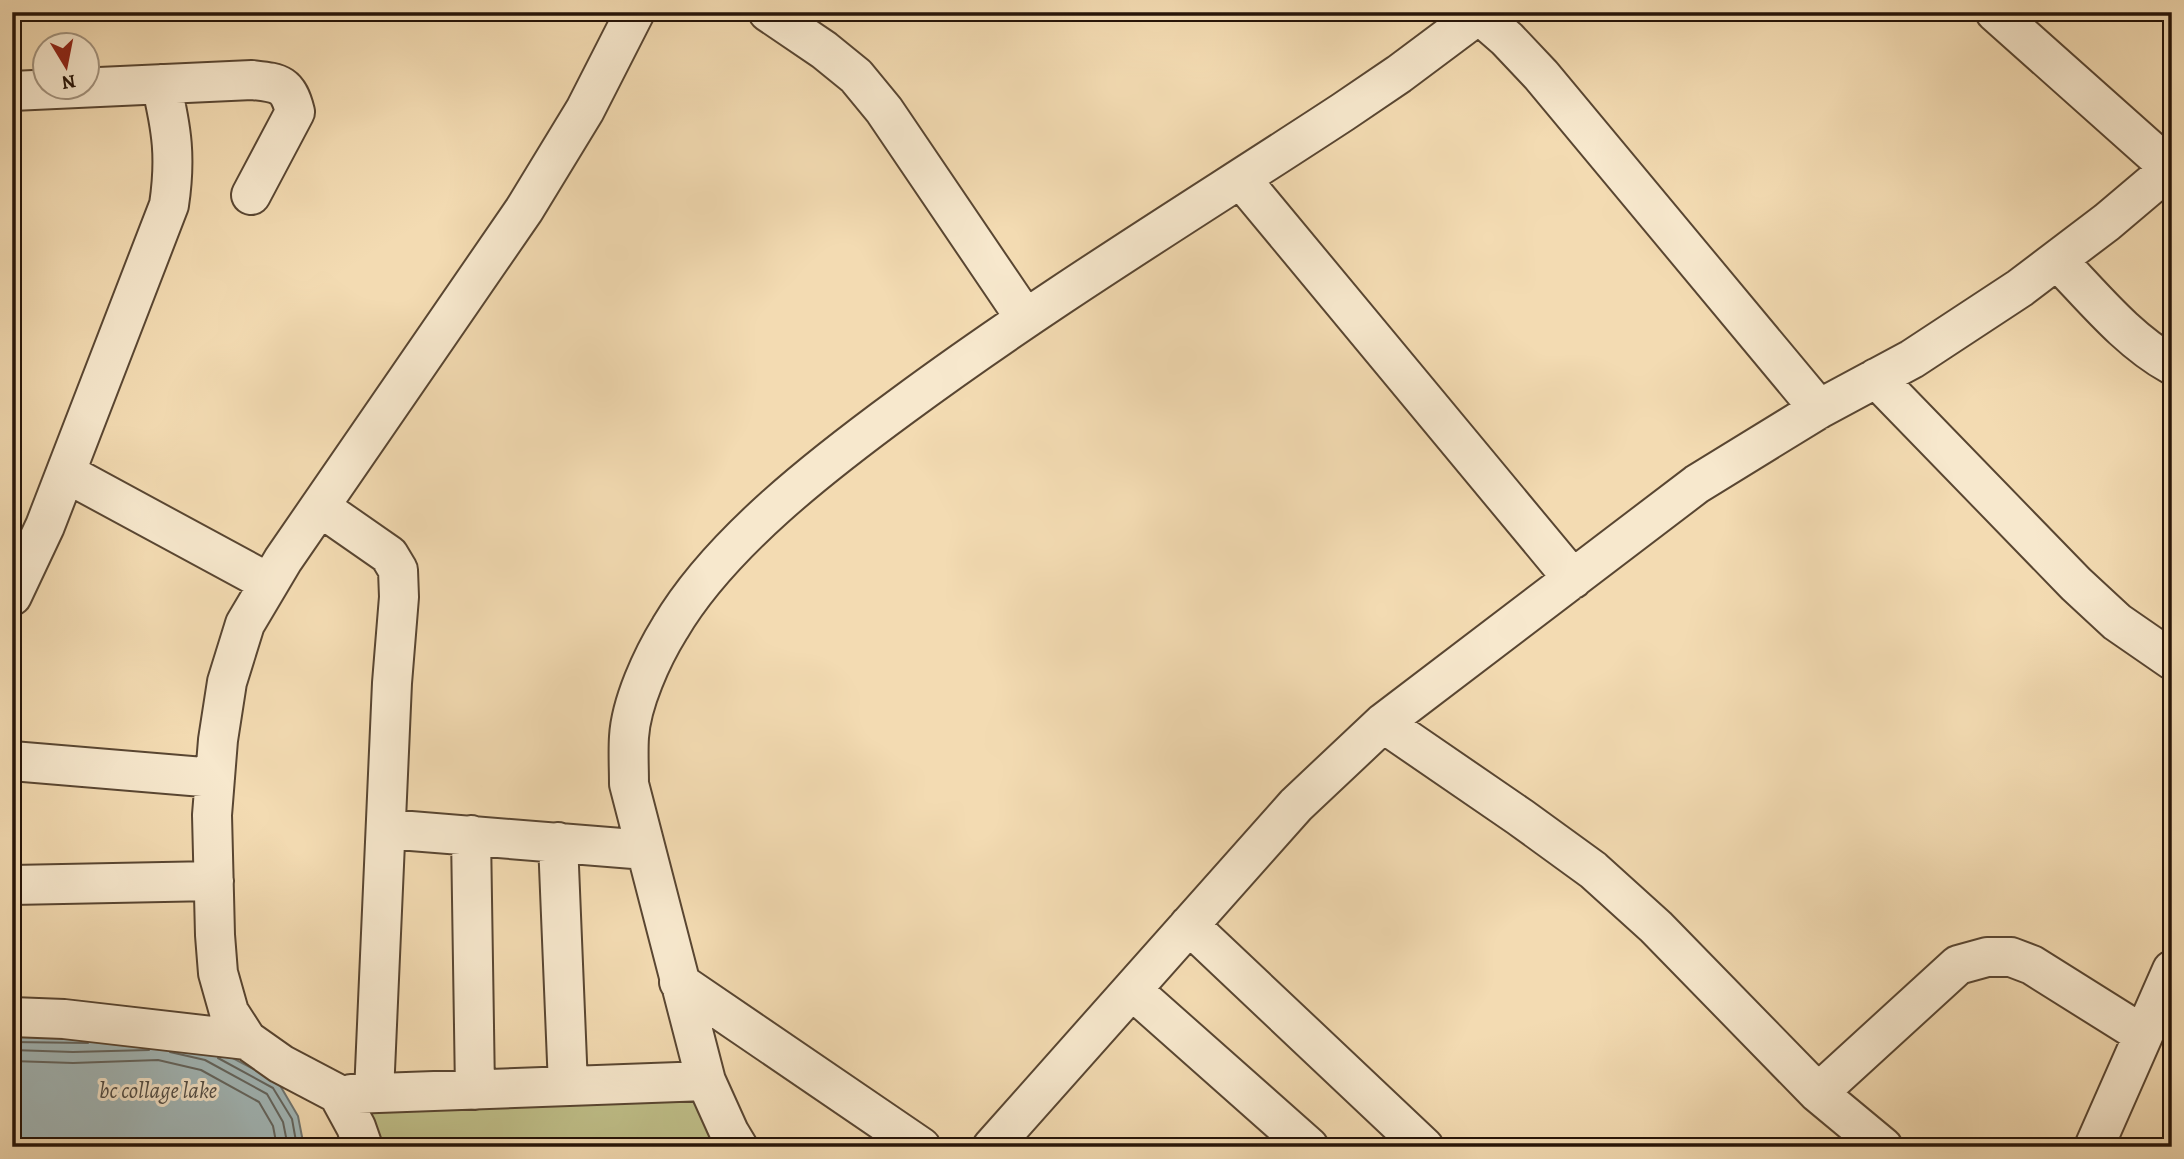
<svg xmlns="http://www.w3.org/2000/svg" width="2184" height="1159" font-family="Alegreya,serif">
	<rect width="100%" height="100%" fill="#f3dbb2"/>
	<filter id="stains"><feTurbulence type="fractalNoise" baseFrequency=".00286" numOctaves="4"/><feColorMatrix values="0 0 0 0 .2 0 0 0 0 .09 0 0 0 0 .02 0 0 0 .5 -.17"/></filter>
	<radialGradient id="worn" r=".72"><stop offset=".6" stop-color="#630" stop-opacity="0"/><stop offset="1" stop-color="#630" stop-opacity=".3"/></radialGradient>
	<!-- green -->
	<path fill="#bfbf89" stroke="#726a48" stroke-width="2" d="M374 1097 732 1102 759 1147H368Z"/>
	<!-- water -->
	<path fill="#a2b8b9" stroke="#707672" stroke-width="2" d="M12 1035 210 1046 278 1082 298 1116 304 1147H12Z"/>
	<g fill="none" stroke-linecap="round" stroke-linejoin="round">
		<!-- shore -->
		<path stroke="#646660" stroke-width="2" d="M12 1042 88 1043
			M12 1050 73 1052 149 1050
			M170 1052 205 1060 267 1094 283 1122 288 1147
			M218 1058 273 1088 292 1119 297 1147
			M12 1061 73 1063 158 1060 201 1070 259 1102 273 1126 277 1147"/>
		<!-- minor casing -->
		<g stroke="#594632" stroke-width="42">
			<path id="minor" d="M768 12 824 50 856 76 884 110 1025 318
				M1476 12 1507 39 1541 75 1819 409
				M1995 12 2170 168
				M12 91 252 80C279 83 288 83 295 112L251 195
				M1241 179 1573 579
				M2057 260C2093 297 2127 340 2172 365
				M1876 378 2076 584 2117 622 2172 660
				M66 473 269 583
				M320 507 389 555 398 570 399 597 392 683 374 1093
				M12 596 45 526 169 205C176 158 172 130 161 84
				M1383 723 1520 817 1593 870 1656 927 1818 1093 1883 1147
				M12 761 215 778
				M386 829 646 850
				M471 835 475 1090
				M558 842 568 1086
				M12 885 214 881
				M1189 925 1424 1147
				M679 982 921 1147
				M1132 990 1309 1147
				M12 1017 64 1019 247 1040
				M1818 1093 1958 965 1987 957H2011L2032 965 2142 1034
				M351 1094 706 1081
				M363 1147 356 1127 338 1094 281 1064 247 1040 229 1012 218 973 215 935 212 815 218 740 227 682 245 624 283 560 524 210 585 110 635 12
				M738 1147 729 1132 706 1081 629 784C629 769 628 752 629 737 631 703 652 657 670 628 720 543 823 464 902 406 1044 301 1195 209 1343 112L1399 74 1482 12
				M992 1147 1296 805 1383 723 1697 484 1819 409 1912 359 2020 288 2107 222 2172 167
				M2094 1147 2172 970"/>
		</g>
		<!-- minor -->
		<use href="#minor" stroke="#f7e8cd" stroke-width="38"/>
	</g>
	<g text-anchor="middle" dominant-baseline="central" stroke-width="6" stroke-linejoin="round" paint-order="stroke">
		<!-- water labels -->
		<g font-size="23" font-style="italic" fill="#514d46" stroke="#f7e8cd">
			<text x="158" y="1090">bc collage lake</text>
		</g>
	</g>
	<!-- margin -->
	<rect width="2184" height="1159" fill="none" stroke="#f3dbb2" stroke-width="42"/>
	<rect x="14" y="14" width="2156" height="1131" fill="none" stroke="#261408" stroke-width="3.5"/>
	<rect x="21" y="21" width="2142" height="1117" fill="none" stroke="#261408" stroke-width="2"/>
	<!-- north arrow -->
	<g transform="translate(66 66) rotate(170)"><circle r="33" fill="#f7e8cd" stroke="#a3937e" stroke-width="2"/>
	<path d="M0-5L12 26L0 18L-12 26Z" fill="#8f2418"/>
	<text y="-10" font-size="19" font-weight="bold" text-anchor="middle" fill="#261408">N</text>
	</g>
	<rect width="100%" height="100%" filter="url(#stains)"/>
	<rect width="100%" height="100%" fill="url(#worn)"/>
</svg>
